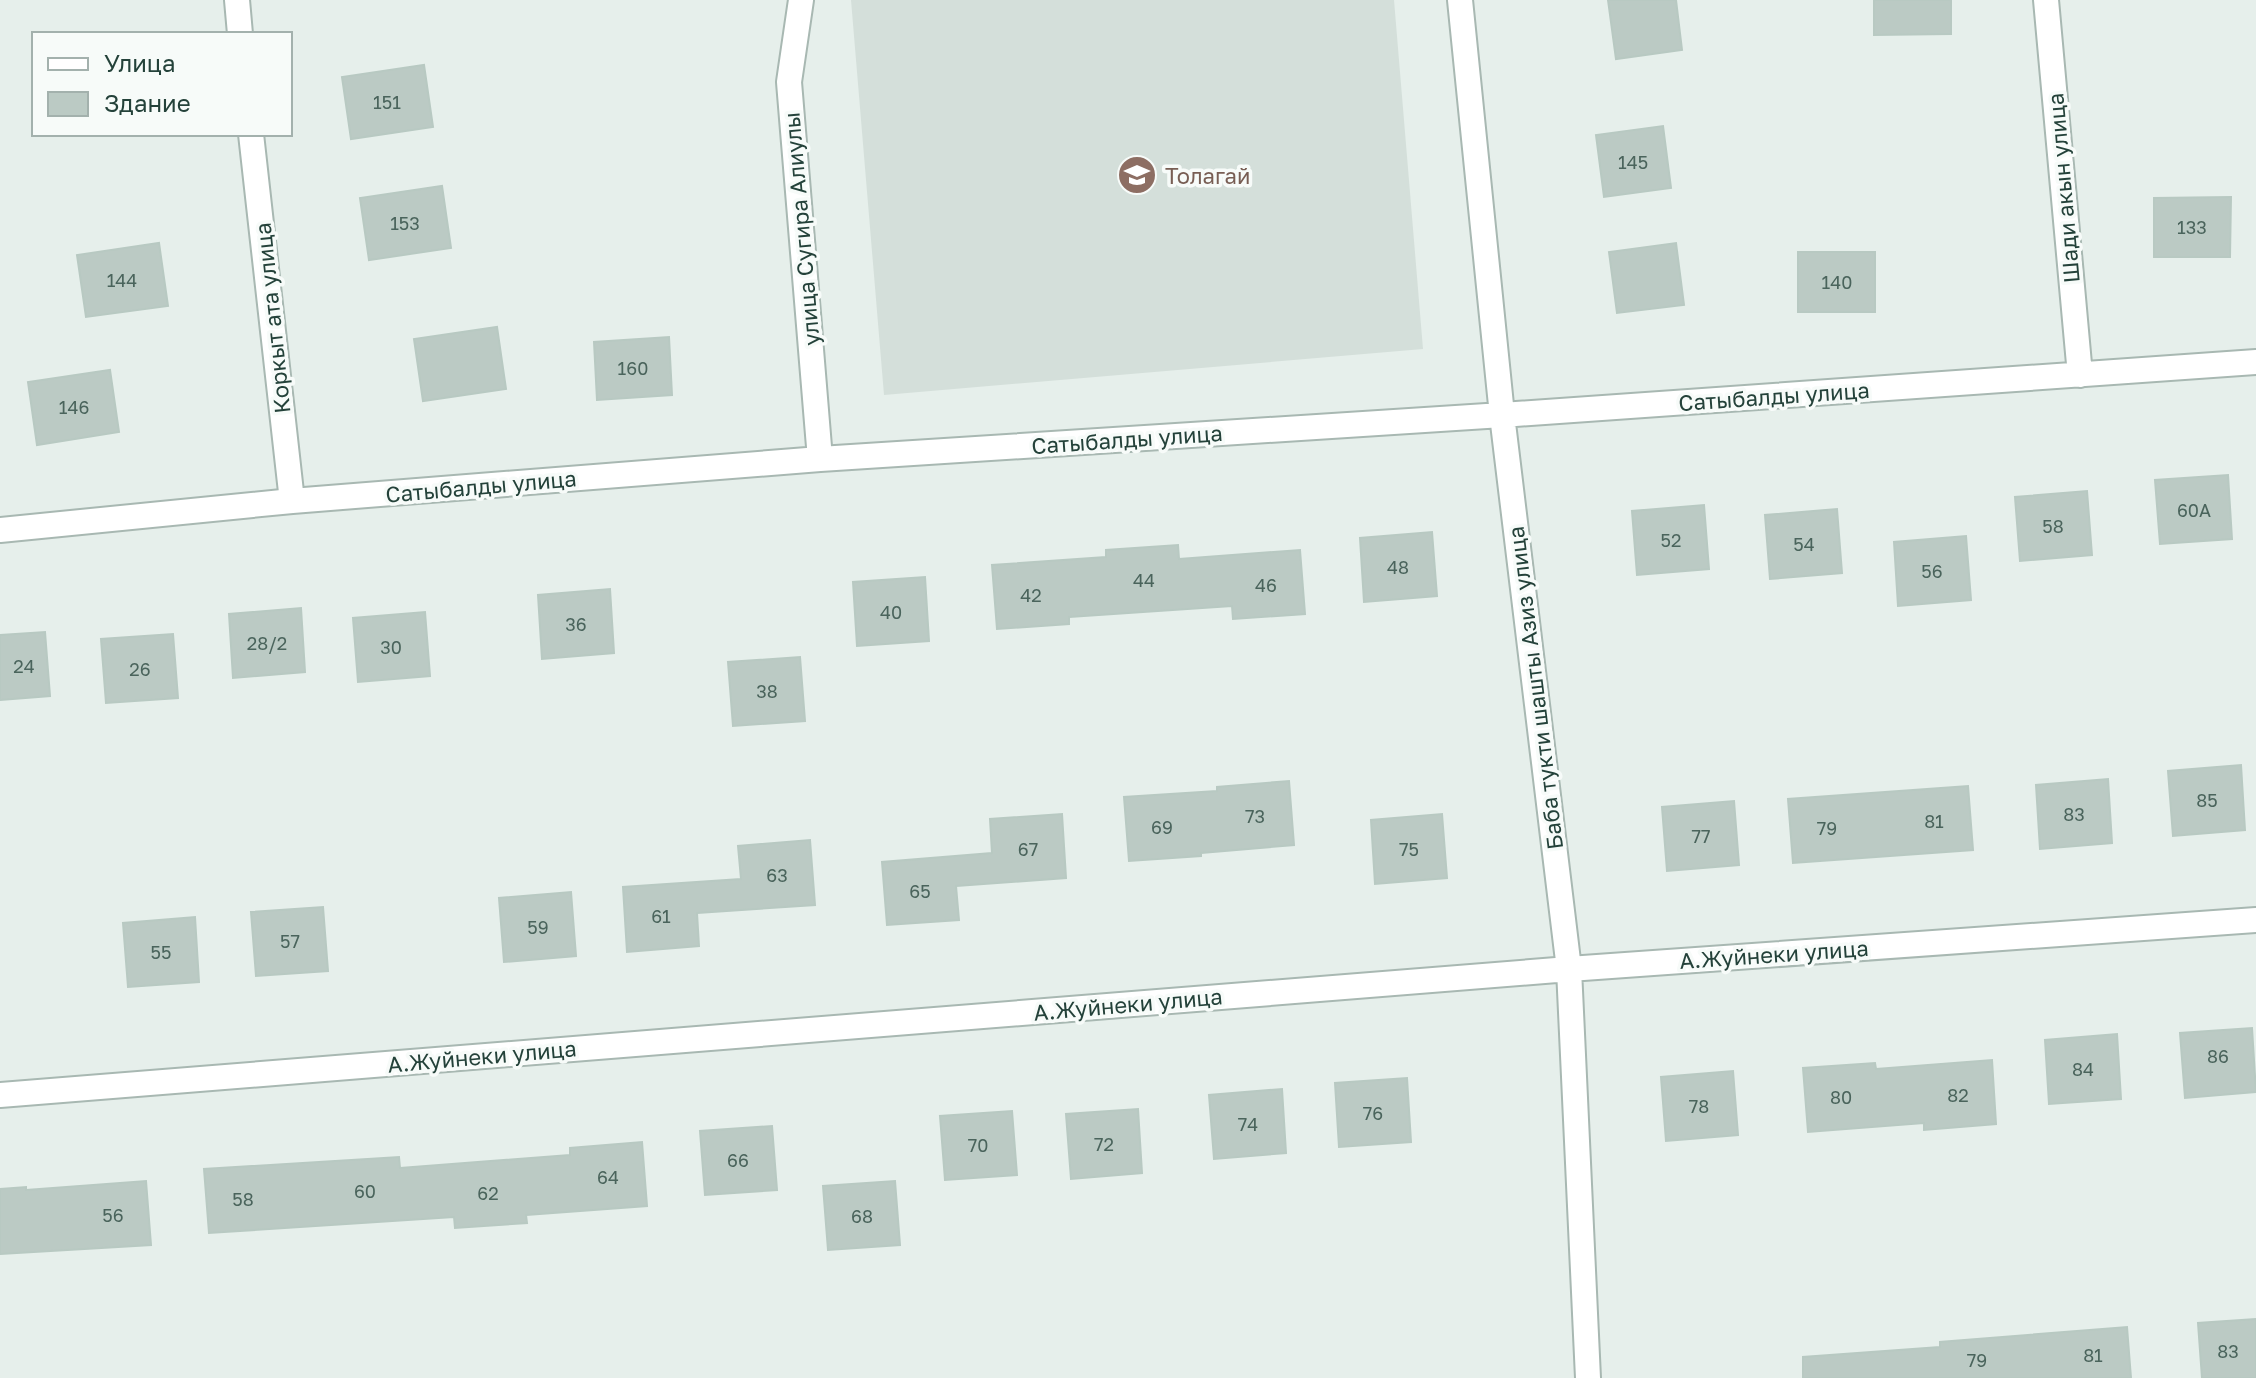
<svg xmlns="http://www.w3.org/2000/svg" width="2256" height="1378" font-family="'Golos Text',sans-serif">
	<rect width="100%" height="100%" fill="#e6efeb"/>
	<!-- built -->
	<path fill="#d4dfda" d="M851 0H1394L1423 349 884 395Z"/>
	<!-- building -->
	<path fill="#bbcac4" stroke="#b8c9c2" stroke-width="2" d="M1608 0H1676L1682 50 1616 59Z
		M1874 0H1951V34L1874 35Z
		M424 65 433 127 351 139 342 77Z
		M1663 126 1671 188 1604 197 1596 135Z
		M442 186 451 248 369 260 360 198Z
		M2231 197 2230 257H2154V198Z
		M159 243 168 306 86 317 77 255Z
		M1676 243 1684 305 1617 313 1609 252Z
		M1798 252H1875V312H1798Z
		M497 327 506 389 423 401 414 339Z
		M669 337 672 395 597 400 594 342Z
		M110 370 119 432 37 445 28 382Z
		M2228 475 2232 539 2160 544 2155 480Z
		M2087 491 2092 555 2020 561 2015 497Z
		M1704 505 1709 569 1637 575 1632 511Z
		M1837 509 1842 573 1770 579 1765 515Z
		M1432 532 1437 596 1364 602 1360 538Z
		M1966 536 1971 600 1898 606 1894 542Z
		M1178 545 1179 559 1300 550 1305 614 1233 619 1232 606 1069 617V624L997 629 992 565 1106 557V550Z
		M925 577 929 641 857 646 853 582Z
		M610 589 614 653 542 659 538 595Z
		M301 608 305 672 233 678 229 614Z
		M425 612 430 676 358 682 353 618Z
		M45 632 50 696 0 700V635Z
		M173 634 178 698 106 703 101 639Z
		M800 657 805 721 733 726 728 662Z
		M2241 765 2245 830 2173 836 2168 771Z
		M2108 779 2112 843 2040 849 2036 785Z
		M1289 781 1294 845 1201 853V856L1129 861 1124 797 1217 791V787Z
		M1968 786 1973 850 1793 863 1788 799Z
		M1734 801 1739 865 1667 871 1662 807Z
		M1062 814 1066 878 956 886 959 920 887 925 882 862 992 853 990 819Z
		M1442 814 1447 878 1375 884 1371 820Z
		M810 840 815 905 697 913 699 946 627 952 623 887 741 879 738 846Z
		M571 892 576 956 504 962 499 898Z
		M323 907 328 971 256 976 251 912Z
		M195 917 199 982 128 987 123 923Z
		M2252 1028 2256 1092 2185 1098 2180 1033Z
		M2117 1034 2121 1099 2049 1104 2045 1040Z
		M1992 1060 1996 1124 1924 1130V1123L1808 1132 1803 1068 1875 1063 1876 1069Z
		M1733 1071 1738 1135 1666 1141 1661 1077Z
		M1407 1078 1411 1142 1339 1147 1335 1083Z
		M1282 1089 1286 1153 1214 1159 1209 1095Z
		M1138 1109 1142 1173 1071 1179 1066 1114Z
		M1012 1111 1017 1175 945 1180 940 1116Z
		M772 1126 777 1190 705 1195 700 1131Z
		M642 1142 647 1206 526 1215 527 1223 455 1228 454 1217 209 1233 204 1169 399 1157 400 1168 570 1155V1148Z
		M146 1181 151 1245 0 1254V1189L26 1187V1190Z
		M895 1181 900 1245 828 1250 823 1186Z
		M2256 1319V1378H2202L2198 1323Z
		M2127 1327 2131 1378H1803V1357L1940 1347V1342Z"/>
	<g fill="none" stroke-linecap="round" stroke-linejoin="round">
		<!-- street casing -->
		<g stroke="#a8b8b2" stroke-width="28">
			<path id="street" d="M237 0 240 34
				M801 0 789 82 820 459
				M1460 0 1502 415 1569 969 1588 1378
				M2046 0 2080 375
				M251 134 292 501
				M0 530 292 501 820 459 1502 415 2256 362
				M0 1095 1569 969 2256 920"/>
		</g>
		<!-- street -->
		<use href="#street" stroke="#fff" stroke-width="24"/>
	</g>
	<!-- icons -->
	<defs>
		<g id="school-disc" transform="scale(2)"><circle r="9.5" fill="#8d6e63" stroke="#f7fbf9"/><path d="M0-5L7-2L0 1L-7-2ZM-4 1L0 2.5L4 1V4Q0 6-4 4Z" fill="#fff"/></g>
	</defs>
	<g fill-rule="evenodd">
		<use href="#school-disc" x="1137" y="175"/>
	</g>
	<g text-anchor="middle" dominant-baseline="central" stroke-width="7" stroke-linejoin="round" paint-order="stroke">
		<!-- number labels -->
		<g font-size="18" fill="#4a645c">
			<text x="387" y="102">151</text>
			<text x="1633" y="162">145</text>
			<text x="405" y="223">153</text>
			<text x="2192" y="227">133</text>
			<text x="122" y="280">144</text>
			<text x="1837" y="282">140</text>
			<text x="633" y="368">160</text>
			<text x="74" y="407">146</text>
			<text x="2194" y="510">60А</text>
			<text x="2053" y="526">58</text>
			<text x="1671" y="540">52</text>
			<text x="1804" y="544">54</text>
			<text x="1398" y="567">48</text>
			<text x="1932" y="571">56</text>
			<text x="1144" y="580">44</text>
			<text x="1266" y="585">46</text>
			<text x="1031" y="595">42</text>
			<text x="891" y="612">40</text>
			<text x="576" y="624">36</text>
			<text x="267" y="643">28/2</text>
			<text x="391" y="647">30</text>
			<text x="24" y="666">24</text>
			<text x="140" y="669">26</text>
			<text x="767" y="691">38</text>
			<text x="2207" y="800">85</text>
			<text x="2074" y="814">83</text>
			<text x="1255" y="816">73</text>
			<text x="1934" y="821">81</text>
			<text x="1162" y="827">69</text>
			<text x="1827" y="828">79</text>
			<text x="1701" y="836">77</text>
			<text x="1028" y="849">67</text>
			<text x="1409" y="849">75</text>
			<text x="777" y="875">63</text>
			<text x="920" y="891">65</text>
			<text x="661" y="916">61</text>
			<text x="538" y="927">59</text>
			<text x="290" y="941">57</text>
			<text x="161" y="952">55</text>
			<text x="2218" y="1056">86</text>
			<text x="2083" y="1069">84</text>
			<text x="1958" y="1095">82</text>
			<text x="1841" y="1097">80</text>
			<text x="1699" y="1106">78</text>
			<text x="1373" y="1113">76</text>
			<text x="1248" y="1124">74</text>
			<text x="1104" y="1144">72</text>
			<text x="978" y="1145">70</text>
			<text x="738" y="1160">66</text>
			<text x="608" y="1177">64</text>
			<text x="365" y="1191">60</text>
			<text x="488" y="1193">62</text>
			<text x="243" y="1199">58</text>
			<text x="113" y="1215">56</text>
			<text x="862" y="1216">68</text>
			<text x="2228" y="1351">83</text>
			<text x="2093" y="1355">81</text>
			<text x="1977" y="1360">79</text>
		</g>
		<!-- education labels -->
		<g font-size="22" fill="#785e54" stroke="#f7fbf9" text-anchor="start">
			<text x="1165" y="175">Толагай</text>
		</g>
		<!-- street labels -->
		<g font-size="22" fill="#24423a" stroke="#f7fbf9">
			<text transform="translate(2063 188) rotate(-95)">Шади акын улица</text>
			<text transform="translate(801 229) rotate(-95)">улица Сугира Алиулы</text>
			<text transform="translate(272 318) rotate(-96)">Коркыт ата улица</text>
			<text transform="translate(1774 396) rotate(-4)">Сатыбалды улица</text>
			<text transform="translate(1127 439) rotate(-4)">Сатыбалды улица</text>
			<text transform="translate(481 486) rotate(-5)">Сатыбалды улица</text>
			<text transform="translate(1535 688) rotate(-97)">Баба тукти шашты Азиз улица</text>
			<text transform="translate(1774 954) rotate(-4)">А.Жуйнеки улица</text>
			<text transform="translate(1128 1004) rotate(-5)">А.Жуйнеки улица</text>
			<text transform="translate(482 1056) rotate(-5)">А.Жуйнеки улица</text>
		</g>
	</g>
	<!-- legend -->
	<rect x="32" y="32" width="260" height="104" fill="#f7fbf9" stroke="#a3b1ad" stroke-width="2"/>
	<rect x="48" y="58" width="40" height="12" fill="#ffffff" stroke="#a3b1ad" stroke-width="2"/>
	<text x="104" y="72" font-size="24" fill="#24423a">Улица</text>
	<rect x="48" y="92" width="40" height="24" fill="#bbcac4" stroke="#a3b1ad" stroke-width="2"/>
	<text x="104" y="112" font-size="24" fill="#24423a">Здание</text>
</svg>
